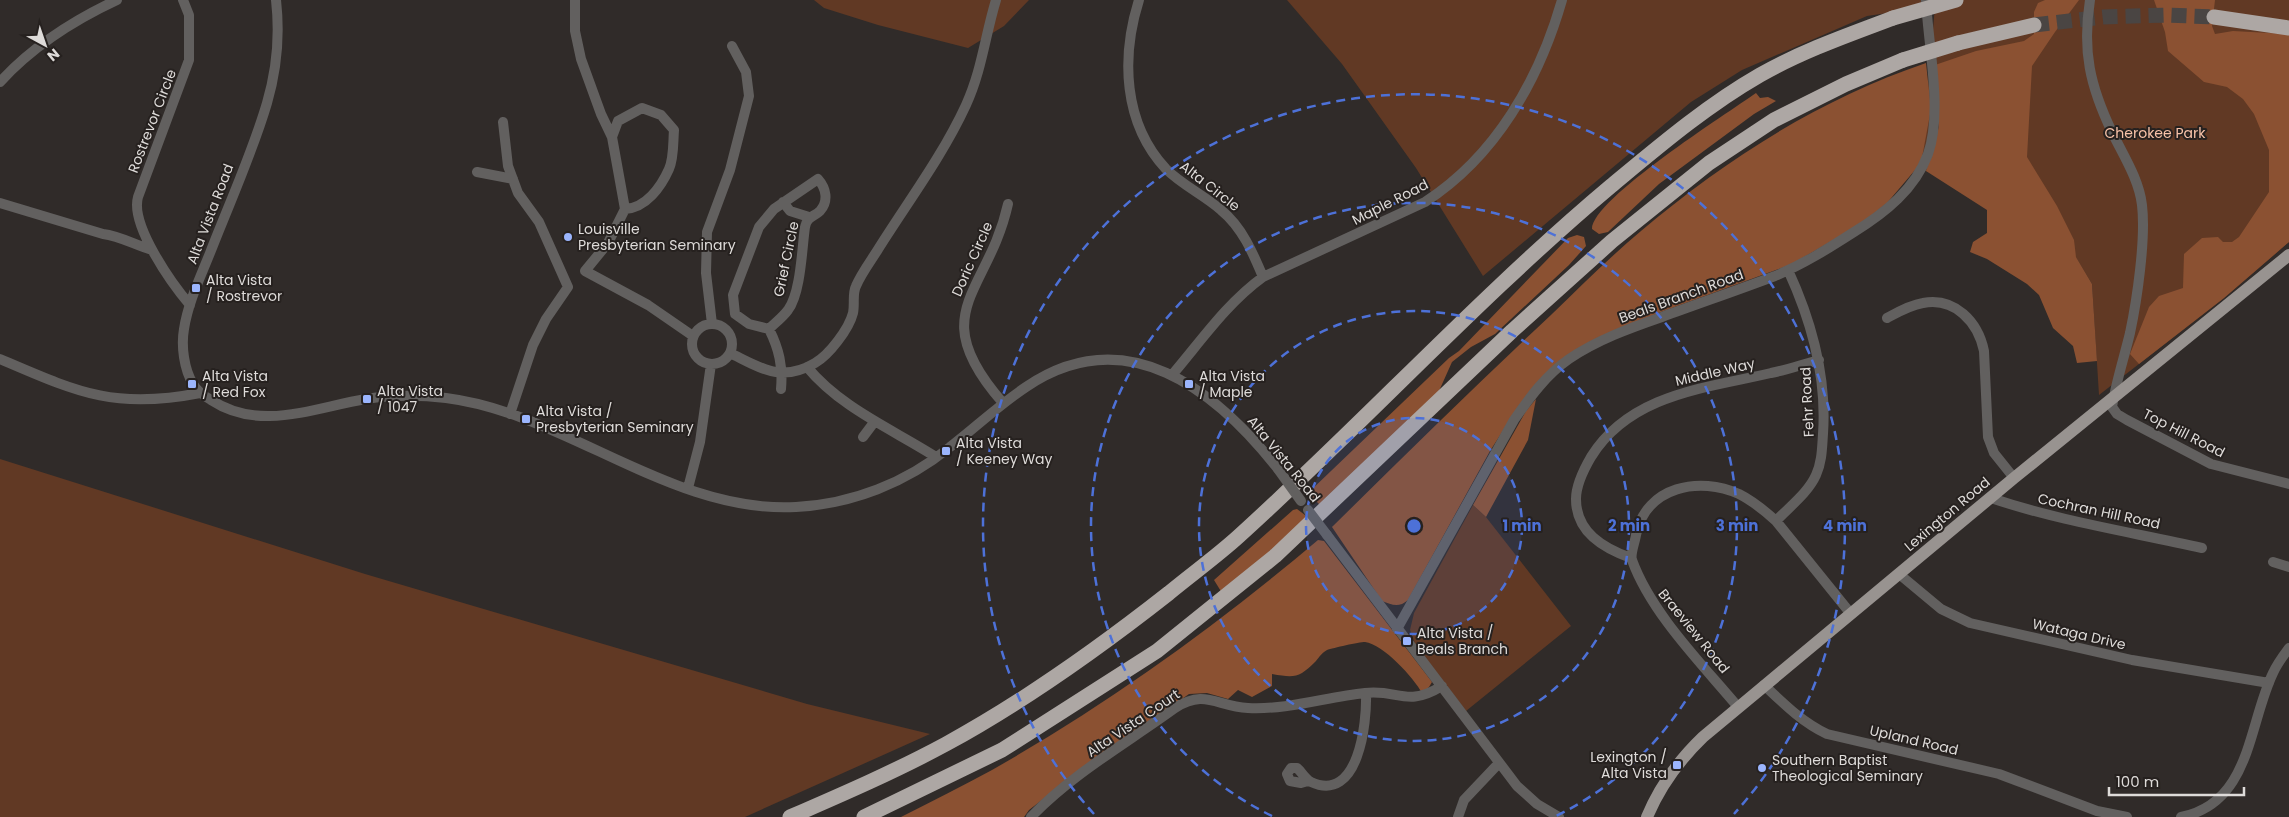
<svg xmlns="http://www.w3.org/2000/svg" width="2289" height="817" font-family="Poppins,sans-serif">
	<rect width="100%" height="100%" fill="#302b29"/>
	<!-- green -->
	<path fill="#613924" d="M814 0H1029L1004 26 968 48 878 25 824 8Z
		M1287 0H2289V242L2224 298 2099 395 2092 284 2056 224 1921 169 1935 6 1867 16 1742 70 1691 102 1483 276 1416 168 1342 64Z
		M0 459 365 574 807 704 930 734 745 817H0Z
		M1473 505 1486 517 1571 626 1466 711 1415 644 1410 630 1414 613Z"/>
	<!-- forest -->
	<path fill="#8b5132" d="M2045 0H2079L2055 32 2032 66 2027 157 2057 206 2074 240 2076 257 2092 284 2097 361 2077 363 2073 346 2053 328 2039 295 2027 284 1987 259 1970 252 1973 242 1987 233V210L1926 171 1939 127 1935 65 1976 51 2024 41 2034 34V12L2038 3Z
		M2154 0H2215L2212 26 2215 34 2233 31 2289 34V242L2224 298 2139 364 2130 354 2149 307 2159 296 2183 288 2184 254 2202 238 2218 237 2223 242H2232L2239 237 2269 192V150L2254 114 2243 99 2227 87 2204 82 2168 51 2165 32Z
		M1926 63 1931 109 1921 163 1887 203 1861 224 1792 264 1661 312 1589 342 1520 404 1490 451 1408 600C1399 608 1392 605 1382 601L1332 527C1405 455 1477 384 1552 314 1581 286 1610 257 1641 231 1726 159 1820 99 1926 63Z
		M1756 93 1760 98 1768 97 1776 101 1754 114 1659 184 1608 232 1599 234 1592 229C1592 199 1728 113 1756 93Z
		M1577 235 1584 237 1586 246 1569 265 1495 334 1471 347 1452 362 1439 391 1322 507 1308 493 1449 358 1459 351 1568 238Z
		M1536 399 1528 440 1486 517 1473 505 1526 411Z
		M1297 509 1305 515 1306 520 1222 593 1214 580 1293 510Z
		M1318 540 1324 541 1432 682 1429 687 1422 693C1414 678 1383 644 1365 642 1359 642 1333 648 1327 650 1323 652 1319 657 1316 661 1299 678 1295 678 1272 674V686L1252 697 1238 690 1228 699 1207 693 1189 694 1078 772 1029 810 1024 817H901C932 801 963 786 992 770 1108 704 1216 626 1318 540Z"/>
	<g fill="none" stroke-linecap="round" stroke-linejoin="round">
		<!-- highway-tunnel -->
		<path stroke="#4a4543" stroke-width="15" stroke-dasharray="15 8" stroke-linecap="butt" d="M2034 25 2103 17 2168 15 2214 17"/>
		<!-- street -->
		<path stroke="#62605f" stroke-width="10" d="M183 0 189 15V60L138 197C130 225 172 284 190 305
			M276 0C280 35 277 69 267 103 252 154 229 204 210 253 200 278 188 303 184 329 181 346 184 369 193 384 197 391 204 396 211 400 260 432 312 408 366 399 392 395 419 395 446 398 566 413 671 514 796 507 852 504 906 483 950 447 976 427 999 405 1026 387 1126 319 1216 390 1278 469
			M575 0V31L581 59 601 114 612 137 625 209 608 243 585 271 648 305 693 336
			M1139 0C1121 57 1123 123 1166 169 1182 185 1204 195 1221 210 1242 227 1253 253 1263 277
			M2090 0C2082 51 2090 86 2112 132 2123 155 2139 179 2142 205 2146 239 2137 300 2130 333 2124 358 2116 382 2112 407L2117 414 2127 420 2211 464 2289 484
			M0 82C33 46 74 20 117 0
			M503 122 508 166 518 193 539 222 568 287 546 319 533 345 510 414
			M612 137 618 121 642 108 661 115 674 130C673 142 674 158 669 169 661 187 646 208 625 209
			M477 172 513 179
			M818 179C826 188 829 201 820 211 814 217 807 216 805 227 802 247 801 293 788 310 783 317 775 323 769 329L749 324 735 314 733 295 759 227 774 209Z
			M783 202 790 211 809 217
			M0 203 103 234C120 236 135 245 152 250
			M1887 318C1898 312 1910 305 1923 303 1955 297 1978 322 1984 351L1988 437 1994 453 2014 478
			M692 344a20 20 0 1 1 40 0a20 20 0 1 1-40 0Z
			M712 324 706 273 707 232 730 170 749 96 746 72 732 46
			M769 329C779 349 783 366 781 389
			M730 353C761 368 781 383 815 363 829 355 849 329 853 313 855 304 852 294 856 286 861 274 870 262 877 251 907 203 942 157 966 105 982 70 985 36 996 0
			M0 359C77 392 114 410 200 393
			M807 367C841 408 892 429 936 457
			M1172 375C1201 341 1227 303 1263 277L1425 202C1496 156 1539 80 1562 0
			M1003 403C923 312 988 294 1008 204
			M863 437 875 421
			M688 488 700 442 711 364
			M1991 498C2059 521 2131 532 2202 548
			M1776 521C1789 507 1808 493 1816 475 1822 462 1822 448 1823 434 1827 376 1812 322 1788 270
			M1327 535 1517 786 1537 804 1559 817
			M1631 558C1603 548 1576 532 1576 499 1576 484 1584 469 1591 457 1630 394 1706 388 1771 373 1787 370 1803 364 1819 360
			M2273 562 2289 567
			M1899 574 1941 609 1970 623 2132 660 2269 683
			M1397 629 1514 420C1530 397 1546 375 1569 359 1597 340 1630 328 1662 317 1700 303 1738 290 1775 276 1804 264 1829 248 1854 232 1885 213 1915 189 1928 154 1943 112 1928 45 1926 0
			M1764 685C1784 704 1802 722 1827 734L1999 774 2097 811 2127 817
			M1738 707C1702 664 1651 613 1632 560 1630 554 1635 542 1636 535 1646 486 1700 476 1739 494 1753 501 1765 511 1776 521L1851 614
			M1308 781 1301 783 1290 781 1287 774 1291 768H1297C1302 772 1305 779 1311 782 1359 804 1367 722 1366 693
			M1031 817C1072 774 1127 743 1175 708 1205 689 1216 706 1248 708 1288 710 1326 697 1365 693 1399 689 1406 708 1442 686
			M1458 817 1464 800 1499 763
			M2181 817C2251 803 2248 725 2273 673 2277 664 2283 656 2289 648"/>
		<!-- primary -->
		<path stroke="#989390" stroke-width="12" d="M1647 817C1660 786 1679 760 1703 737L2014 478 2289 255"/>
		<!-- highway -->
		<path stroke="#ada7a4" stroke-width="15" d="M2214 17 2289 28
			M1958 43 2034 25
			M790 817C843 794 896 771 946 744 1025 701 1099 648 1169 593 1192 574 1217 556 1239 536 1365 422 1480 296 1611 186 1658 147 1706 106 1760 75 1802 51 1848 35 1893 18
			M864 817 1002 750 1157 651 1275 556 1512 331 1612 241 1709 163 1774 120 1846 84 1903 60"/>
		<!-- street-bridge -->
		<path stroke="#62605f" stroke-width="10" d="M1278 469 1301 501
			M1308 510 1327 535"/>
		<!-- highway-bridge -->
		<path stroke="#ada7a4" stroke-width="15" d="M1893 18 1956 0
			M1903 60 1958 43"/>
	</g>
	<!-- distance rings -->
	<circle cx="1414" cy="526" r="108" fill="#4d71d8" fill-opacity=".12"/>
	<g fill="none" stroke="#4d71d8" stroke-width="2.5" stroke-dasharray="9 6">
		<circle cx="1414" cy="526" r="108"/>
		<circle cx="1414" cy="526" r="215"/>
		<path d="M1272 816A323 323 0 1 1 1556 816"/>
		<path d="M1094 814A431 431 0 1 1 1734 814"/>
	</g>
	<!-- markers -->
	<g fill="#9bb5fd" stroke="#26211f" stroke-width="2">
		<circle cx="568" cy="237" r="5"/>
		<rect x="191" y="283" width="10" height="10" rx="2.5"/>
		<rect x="187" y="379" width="10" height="10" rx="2.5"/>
		<rect x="1184" y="379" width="10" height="10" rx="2.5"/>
		<rect x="362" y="394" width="10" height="10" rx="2.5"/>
		<rect x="521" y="414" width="10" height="10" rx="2.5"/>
		<rect x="941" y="446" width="10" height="10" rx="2.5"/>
		<rect x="1402" y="636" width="10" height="10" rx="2.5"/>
		<rect x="1672" y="760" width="10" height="10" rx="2.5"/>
		<circle cx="1762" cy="768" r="5"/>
	</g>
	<g text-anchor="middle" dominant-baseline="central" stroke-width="4" stroke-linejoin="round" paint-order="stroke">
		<!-- street labels -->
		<g font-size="14" fill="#dedbd9" stroke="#26211f">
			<text transform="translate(152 121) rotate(-69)">Rostrevor Circle</text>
			<text transform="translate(1210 186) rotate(38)">Alta Circle</text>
			<text transform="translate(1390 202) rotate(-27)">Maple Road</text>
			<text transform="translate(210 214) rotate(-69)">Alta Vista Road</text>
			<text transform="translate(786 259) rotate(-78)">Grief Circle</text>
			<text transform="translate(972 259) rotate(-66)">Doric Circle</text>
			<text transform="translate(1681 296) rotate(-20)">Beals Branch Road</text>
			<text transform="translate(1715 372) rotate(-13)">Middle Way</text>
			<text transform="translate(1807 402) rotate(-93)">Fehr Road</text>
			<text transform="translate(2184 433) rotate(27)">Top Hill Road</text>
			<text transform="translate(1284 459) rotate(51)">Alta Vista Road</text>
			<text transform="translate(2099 511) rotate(12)">Cochran Hill Road</text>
			<text transform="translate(1947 514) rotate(-40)">Lexington Road</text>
			<text transform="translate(1694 631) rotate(51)">Braeview Road</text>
			<text transform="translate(2079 634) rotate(13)">Wataga Drive</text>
			<text transform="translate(1133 723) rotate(-34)">Alta Vista Court</text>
			<text transform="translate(1914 740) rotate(13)">Upland Road</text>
		</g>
		<!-- park labels -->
		<g font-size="14" fill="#f8c2a8" stroke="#26211f">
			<text x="2155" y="133">Cherokee Park</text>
		</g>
		<!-- poi labels -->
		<g font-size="14" fill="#dedbd9" stroke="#26211f" text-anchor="start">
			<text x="578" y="229">Louisville<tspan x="578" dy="16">Presbyterian Seminary</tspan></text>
			<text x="206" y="280">Alta Vista<tspan x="206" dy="16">/ Rostrevor</tspan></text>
			<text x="202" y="376">Alta Vista<tspan x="202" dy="16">/ Red Fox</tspan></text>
			<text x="1199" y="376">Alta Vista<tspan x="1199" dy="16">/ Maple</tspan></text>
			<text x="377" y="391">Alta Vista<tspan x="377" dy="16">/ 1047</tspan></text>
			<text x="536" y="411">Alta Vista /<tspan x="536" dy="16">Presbyterian Seminary</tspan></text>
			<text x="956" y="443">Alta Vista<tspan x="956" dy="16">/ Keeney Way</tspan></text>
			<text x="1417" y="633">Alta Vista /<tspan x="1417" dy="16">Beals Branch</tspan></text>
			<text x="1667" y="757" text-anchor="end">Lexington /<tspan x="1667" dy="16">Alta Vista</tspan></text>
			<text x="1772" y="760">Southern Baptist<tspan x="1772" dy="16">Theological Seminary</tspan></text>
		</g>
	</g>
	<circle cx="1414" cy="526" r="8" fill="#4d71d8" stroke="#26211f" stroke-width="2.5"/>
	<g font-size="15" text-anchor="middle" font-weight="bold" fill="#4d71d8" stroke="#26211f" stroke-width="4" stroke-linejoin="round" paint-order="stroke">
		<text x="1522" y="531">1 min</text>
		<text x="1629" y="531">2 min</text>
		<text x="1737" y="531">3 min</text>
		<text x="1845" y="531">4 min</text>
	</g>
	<!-- north arrow -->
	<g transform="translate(45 45) rotate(140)" stroke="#26211f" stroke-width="4" paint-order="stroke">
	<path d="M0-4L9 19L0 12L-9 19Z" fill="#dedbd9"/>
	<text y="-8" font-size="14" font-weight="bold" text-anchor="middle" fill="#dedbd9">N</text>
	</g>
	<!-- scale -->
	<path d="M2109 787v8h135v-8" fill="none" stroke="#dedbd9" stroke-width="2.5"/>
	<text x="2116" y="787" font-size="15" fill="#dedbd9" stroke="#26211f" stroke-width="4" paint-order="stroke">100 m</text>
</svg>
